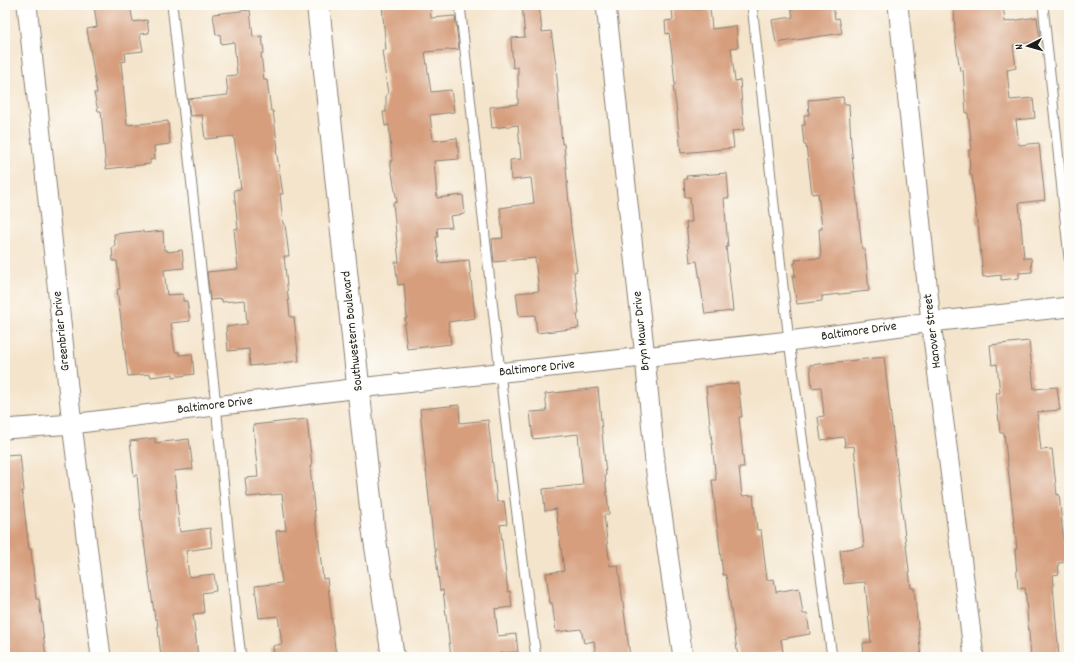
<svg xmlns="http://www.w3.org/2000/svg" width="1074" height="662" font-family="Dekko,sans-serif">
	<rect width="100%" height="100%" fill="#fdfcf7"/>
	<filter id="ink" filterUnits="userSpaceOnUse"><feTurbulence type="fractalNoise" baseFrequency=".025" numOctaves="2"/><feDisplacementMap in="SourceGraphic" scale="8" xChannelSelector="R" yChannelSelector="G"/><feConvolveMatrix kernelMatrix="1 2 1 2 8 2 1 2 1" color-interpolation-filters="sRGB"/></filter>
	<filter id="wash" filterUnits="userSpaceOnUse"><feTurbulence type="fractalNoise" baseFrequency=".012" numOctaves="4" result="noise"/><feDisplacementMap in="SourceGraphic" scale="16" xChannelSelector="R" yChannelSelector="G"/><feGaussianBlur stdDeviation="0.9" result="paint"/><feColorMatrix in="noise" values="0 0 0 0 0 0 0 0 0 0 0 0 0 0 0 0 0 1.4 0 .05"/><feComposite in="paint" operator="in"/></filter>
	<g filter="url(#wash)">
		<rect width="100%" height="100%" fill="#f4e4cb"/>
		<g id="blocks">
			<!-- building -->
			<path fill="#d69e7d" d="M94 5H130L133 22 147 20 149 33 140 34 143 51 125 53 126 61 121 62 127 125 168 121 170 144 154 146 155 159 150 160V164L106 169 101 111H98L94 93H97L87 29 97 27Z
				M382 5H430L431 18 455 16 459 49 425 52 431 92 451 90 454 112 430 115 433 141 457 138 459 159 434 161 437 198 463 195 465 214 450 216 452 227 437 228 438 237H436L439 263 469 260 475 318 448 322 451 344 407 349 404 324H406L405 318H407L404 284 398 285 395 262H399L393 203 397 202 390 161H392L389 125 385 126 383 112H386V95L388 94 382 50H386Z
				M522 5H539L542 32 551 31 556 65 562 144H564L571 228 577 271 574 272 579 314H577L579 328 537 333 535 315 519 316 516 293 539 291 535 258 494 262 492 239 503 238 500 208 534 203 531 178 511 180 510 160 521 159 518 125 492 128 490 107 518 104V67L513 68 511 38 525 37Z
				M806 5H833L835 19 839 18 842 33 776 43 772 20 793 17 791 7Z
				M954 5H1003L1005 22 1037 17 1040 41 1013 45 1016 68 1007 70 1010 100 1033 98 1035 118 1016 120 1019 145 1039 143 1045 200 1019 203 1024 258H1031L1032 272 1019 273V278L1001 280V275L983 277 978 223H977L972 175H970L969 150H972L968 113H966L963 70 960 71 955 36Z
				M691 7 692 10 710 8 712 29 736 26 738 47 731 48 735 81 740 80 744 130 732 131 734 148 681 153 676 105 673 86 675 85 672 54 669 33 666 34 665 21 673 20 672 9Z
				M250 10 253 37 262 36 264 53H261L264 80H267L271 111H273L278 149H276L283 194H280L283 224H285L289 256H284L290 317H294L299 361 250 366 249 349 228 351 226 327 247 324 245 300 222 302V299L210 300 207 272 238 269 234 229H238L234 190 241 189 234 136 205 139 202 115 190 116 188 99 228 95 226 76 237 75 234 42 221 44 220 34 216 35 213 14Z
				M843 97 844 104H849L851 144 862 249H865L869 291 822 296V301L797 304 792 276H795L794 263H796L795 260 821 258 819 229H822L818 193 812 194 806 145H804L802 125H805L804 115H809L808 100Z
				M727 173 729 198H724L728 247H726L733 311 705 314 697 261 690 262 686 222H692L690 197H685L684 179H687L686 176Z
				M143 231V233L163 231 164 250H167L168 252 182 250 184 268 164 270 167 295 183 294V301H187L190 321 171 323 175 352H179V355L192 354 194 374 173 377V374L151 377 150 374 128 376 117 289H120L117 261H113L112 247H115L114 234Z
				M1029 341 1034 389 1057 387 1060 410 1037 412 1041 450 1052 449 1057 495 1059 494 1064 545 1069 544V562L1058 563 1059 574 1053 575 1054 586H1053L1059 657H1031L1025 588 1018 589 1015 549H1017L1004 433H1000L996 393H1000L997 364 992 365 990 345Z
				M884 357 911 588H914L921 657H864L863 643 871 642 865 582 844 584 840 550 864 547 854 446 845 447 844 437 821 440 818 417 824 416 821 387 812 388 810 365Z
				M738 383 742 417H739L744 467H739L742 496 753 495 757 530H761L767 580 774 579 776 592 799 588 803 614H807L810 634 781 639 783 652 752 657H738L726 575H723L712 480H716L706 387Z
				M598 388 606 475H605L609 515H604L610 566 618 565 630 657H596L594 641 584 643 581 629 556 632 552 603H550L546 573 564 571 556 509 545 511 543 489 583 485 578 434 533 439 530 412 547 411 545 394Z
				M459 405 460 423 488 420 497 502 504 501 507 524 500 525 508 592 510 591 512 607 495 609 498 636 516 634 518 652 500 653 501 657H451L443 590 440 591 435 548H434L420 409Z
				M307 419 312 466H310L316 527H317L323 579 327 578 336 657H274L273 646 282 644 278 616 259 618 255 586 282 583 276 531 286 530 282 494 247 497 245 478 258 477 253 425Z
				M155 438V443L189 439 193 469 174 471 180 532 210 528 212 547 186 551 189 577 214 574 216 591 202 593 204 613 193 614 198 657H161L157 619H155L141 521 137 475 134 476 130 441Z
				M20 454 24 491H22L29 549H31L36 599H39L46 657H6L5 643V455Z"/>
		</g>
	</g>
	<g filter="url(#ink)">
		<use href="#blocks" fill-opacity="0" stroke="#888074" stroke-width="1"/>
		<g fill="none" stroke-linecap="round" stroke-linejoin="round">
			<!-- service casing -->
			<g stroke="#888074" stroke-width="11">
				<path id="service" d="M172 5 216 405 237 624 241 657
					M460 5C484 222 505 440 536 657
					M752 5 789 341 832 657
					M1043 5 1069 258"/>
			</g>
			<!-- minor casing -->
			<g stroke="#888074" stroke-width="21">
				<path id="minor" d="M27 5 72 424 101 657
					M606 5 645 357 656 473 683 657
					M898 5 931 322 974 657
					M5 429 72 424 359 388 789 341 931 322 1069 307"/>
			</g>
			<!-- tertiary casing -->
			<g stroke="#888074" stroke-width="24">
				<path id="tertiary" d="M318 5 373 527 393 657"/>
			</g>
			<!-- service -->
			<use href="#service" stroke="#fff" stroke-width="9"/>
			<!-- minor -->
			<use href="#minor" stroke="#fff" stroke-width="19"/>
			<!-- tertiary -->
			<use href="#tertiary" stroke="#fff" stroke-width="22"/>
		</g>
	</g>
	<g text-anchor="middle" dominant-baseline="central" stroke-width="3" stroke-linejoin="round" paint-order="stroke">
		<!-- street labels -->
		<g font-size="13" fill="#1c1c1c" stroke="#fdfcf7">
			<text transform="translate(62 331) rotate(-96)">Greenbrier Drive</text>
			<text transform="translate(353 331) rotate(-96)">Southwestern Boulevard</text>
			<text transform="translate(642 331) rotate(-96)">Bryn Mawr Drive</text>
			<text transform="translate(933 331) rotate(-97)">Hanover Street</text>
			<text transform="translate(859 332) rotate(-8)">Baltimore Drive</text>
			<text transform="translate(537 369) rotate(-6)">Baltimore Drive</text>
			<text transform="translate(215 406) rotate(-7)">Baltimore Drive</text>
		</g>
	</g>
	<!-- margin -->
	<rect width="1074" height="662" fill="none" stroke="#fdfcf7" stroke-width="20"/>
	<!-- north arrow -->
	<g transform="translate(1028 46) rotate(264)" stroke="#fdfcf7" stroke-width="3" paint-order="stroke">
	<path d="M0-3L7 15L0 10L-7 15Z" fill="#1c1c1c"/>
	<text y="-6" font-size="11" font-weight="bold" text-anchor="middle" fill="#1c1c1c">N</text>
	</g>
</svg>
